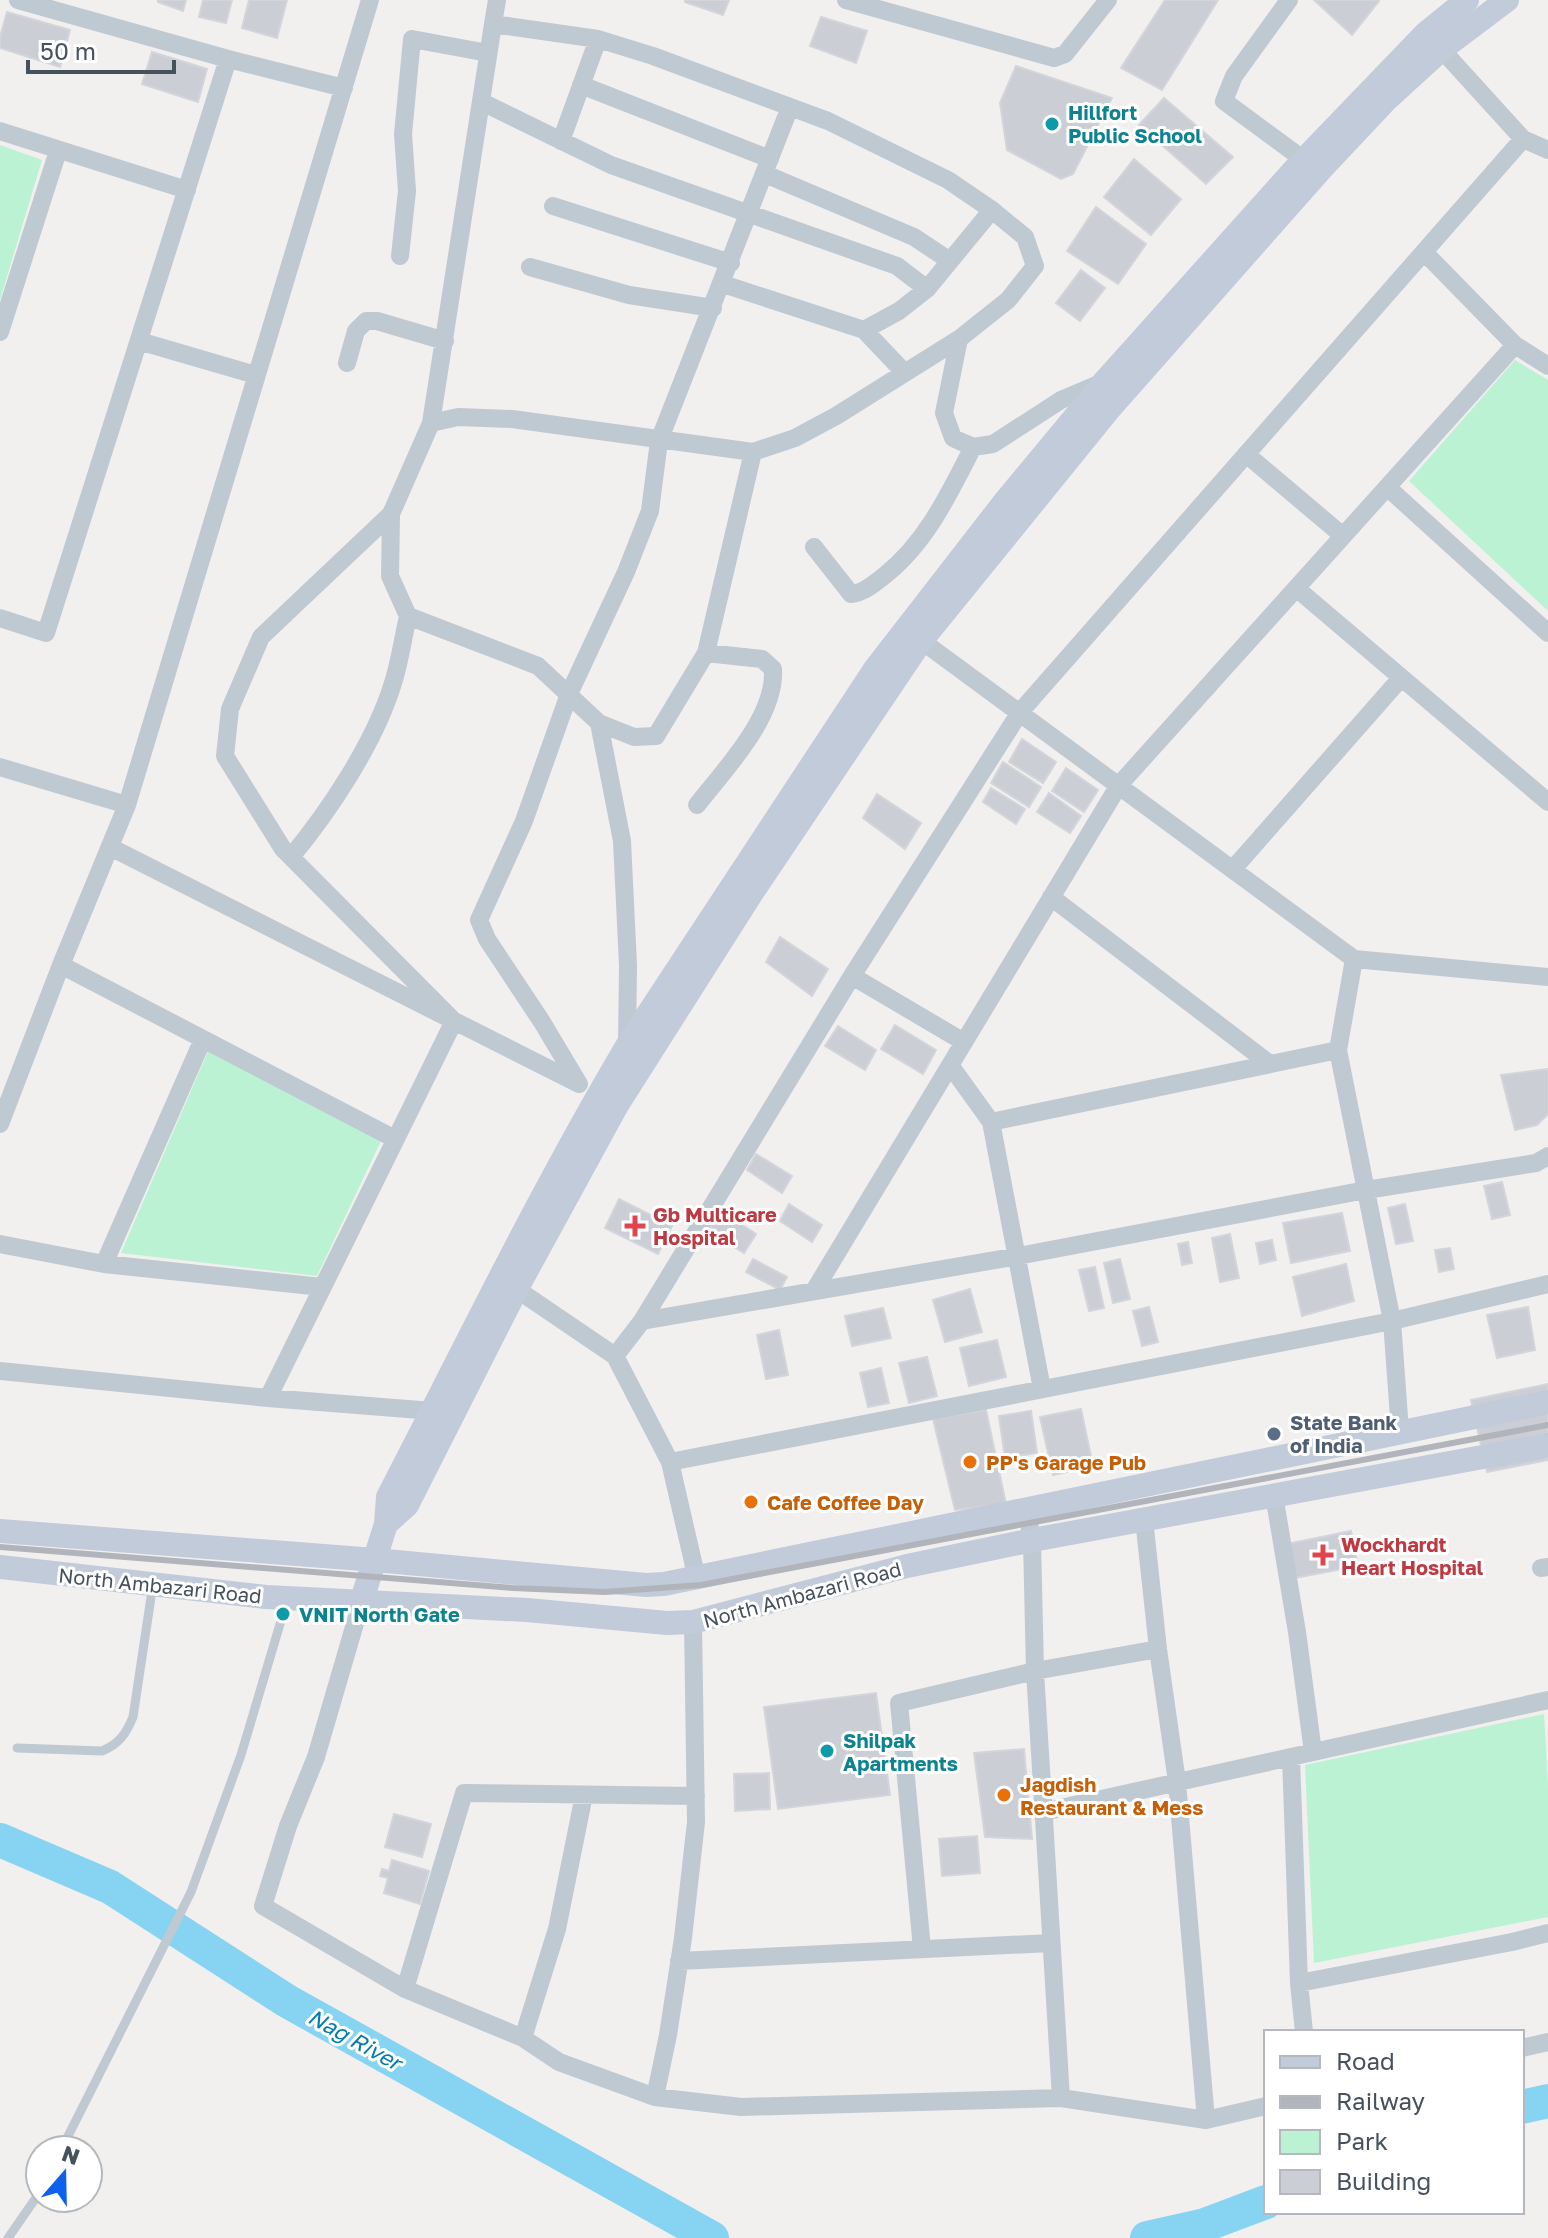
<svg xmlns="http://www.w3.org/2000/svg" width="1548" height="2238" font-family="'Golos Text',sans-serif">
	<rect width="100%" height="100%" fill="#f2efef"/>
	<!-- green -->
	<path fill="#bbf2d4" d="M0 145 42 160 0 300Z
		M1515 360 1548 380V611L1409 481Z
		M209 1049 381 1141 317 1276 121 1253Z
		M1544 1714 1548 1786V1917L1314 1963 1305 1765Z"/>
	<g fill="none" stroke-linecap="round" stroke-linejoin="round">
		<!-- river -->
		<path stroke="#86d4f1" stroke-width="34" d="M0 1840 110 1887 287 2001 712 2238
			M1522 2107 1548 2101
			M1147 2238 1205 2225 1266 2202"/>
	</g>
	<!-- building -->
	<path fill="#cbced4" stroke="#d3d5db" stroke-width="2" d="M158 0H186L183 11 158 2Z
		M203 0H232L226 23 199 17Z
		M249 0H287L277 38 242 28Z
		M685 0H729L723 15 685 2Z
		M1165 0H1218L1162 90 1121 68Z
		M1314 0H1378L1379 1 1352 35Z
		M7 12 70 30 60 67 0 48V37Z
		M821 17 867 31 856 63 810 46Z
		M152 52 207 69 198 102 142 84Z
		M1016 66 1112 98 1073 174 1061 179 1007 150 1000 103Z
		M1164 98 1233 157 1206 184 1139 125Z
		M1134 159 1181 199 1151 235 1104 197Z
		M1096 207 1146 244 1118 284 1067 251Z
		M1081 270 1105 288 1080 321 1056 303Z
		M1022 739 1056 762 1043 783 1009 762Z
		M1003 762 1041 787 1029 807 991 783Z
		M1066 768 1098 790 1084 812 1052 791Z
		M991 788 1025 809 1016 824 983 802Z
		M1049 793 1081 816 1070 833 1037 812Z
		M877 794 921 823 905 849 863 818Z
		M780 937 828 969 812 996 766 962Z
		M895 1025 936 1050 923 1074 881 1049Z
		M838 1026 876 1050 865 1070 825 1046Z
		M1548 1069V1114L1537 1125 1515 1130 1501 1075Z
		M756 1154 792 1176 782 1193 747 1170Z
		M1502 1182 1510 1215 1492 1219 1484 1186Z
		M619 1199 672 1226 658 1254 605 1228Z
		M789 1204 822 1225 812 1242 780 1221Z
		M1405 1204 1413 1241 1396 1244 1388 1208Z
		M721 1211 756 1234 744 1253 708 1230Z
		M1342 1213 1350 1251 1291 1263 1283 1223Z
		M1230 1234 1239 1278 1220 1282 1212 1238Z
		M1272 1240 1276 1260 1260 1264 1256 1243Z
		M1188 1242 1192 1263 1182 1265 1178 1244Z
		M1450 1248 1454 1269 1439 1272 1435 1250Z
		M753 1259 787 1277 780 1290 746 1272Z
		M1120 1259 1130 1299 1113 1303 1104 1263Z
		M1346 1264 1354 1301 1302 1316 1293 1277Z
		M1095 1267 1104 1308 1089 1311 1079 1270Z
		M970 1289 982 1332 945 1342 933 1300Z
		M1149 1307 1158 1342 1142 1346 1133 1311Z
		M1528 1307 1535 1350 1497 1358 1487 1315Z
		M883 1308 891 1338 852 1346 845 1316Z
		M779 1330 788 1375 766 1379 757 1335Z
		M997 1340 1006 1377 969 1386 960 1348Z
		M927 1357 937 1396 909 1403 899 1363Z
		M881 1368 889 1403 868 1407 860 1373Z
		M1548 1384V1460L1487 1472 1471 1400Z
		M1081 1409 1093 1466 1053 1475 1040 1417Z
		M986 1410 1006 1504 955 1510 933 1419Z
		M1031 1411 1037 1453 1005 1458 999 1416Z
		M1351 1531 1358 1566 1294 1578 1287 1544Z
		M876 1693 890 1795 778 1809 764 1707Z
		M1024 1749 1032 1839 985 1837 974 1753Z
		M769 1773 770 1809 735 1811 734 1774Z
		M394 1814 431 1824 422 1857 385 1847Z
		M977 1836 980 1873 942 1876 939 1839Z
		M392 1860 429 1871 420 1904 384 1893 388 1878 380 1876 382 1869 389 1871Z"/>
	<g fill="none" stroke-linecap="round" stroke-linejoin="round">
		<!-- lane -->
		<path stroke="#bfc9d2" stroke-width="9" d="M17 1748 102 1751C119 1744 126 1734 133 1717L153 1584
			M61 2150 191 1892 241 1755 283 1614
			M8 2238 40 2192"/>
		<!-- street -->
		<path stroke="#bfc9d2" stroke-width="18" d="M18 0 228 59 344 88
			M497 0 493 24 598 39 653 56 828 121 948 180 992 210 1025 237 1035 266 1008 300 959 339 944 413 953 438 973 447 993 444 1061 400 1101 383
			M846 0 1054 58 1065 54 1108 0
			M1289 0 1234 76 1224 101 1304 160
			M1433 40 1523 139 1548 150
			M581 85 770 159
			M482 102 611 165 897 266 927 289
			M0 131 187 190
			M561 141 598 39
			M765 174 914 237 950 261
			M553 206 731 263
			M1424 252 1515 345 1548 366
			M400 256 407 191 403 134 412 39 488 53
			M530 267 629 295 713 308
			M723 284 864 330 899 311 927 289 992 210
			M864 330 904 372
			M0 332 58 151
			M139 341 256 375
			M347 363 356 331 366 321H377L445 341
			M431 423 493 24
			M1246 454 1343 536
			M1387 487 1548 633
			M391 514 390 576 408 616 538 666 599 723 634 737 656 736 706 653 753 452
			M814 547 851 594C863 593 874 584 884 576 926 543 949 494 973 447
			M1296 588 1548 802
			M0 618 46 633 228 59
			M911 633 1354 959 1548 977
			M599 723 622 841 628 965 627 1046
			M0 767 127 805
			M697 805C725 769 776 717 773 669L762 659 706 653
			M110 847 579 1084
			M291 857C330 810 375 742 393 683 400 661 403 638 408 616
			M1233 869 1401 678
			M1051 897 1270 1064
			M1354 959 1338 1050 1392 1321 1400 1431
			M61 965 395 1139
			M852 976 964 1042
			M950 1065 991 1122 1042 1389
			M579 1084 542 1022 487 939 479 920 524 821 569 694 626 572 650 511 659 441 790 107
			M991 1122 1338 1050
			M0 1124 61 965 127 805 370 0
			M0 1244 104 1264 322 1287
			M104 1264 203 1039
			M509 1284 615 1356 670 1462 697 1579
			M814 1291 1119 785 1515 345
			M642 1321 852 976 1020 712 1523 139
			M615 1356 642 1321 1018 1256 1366 1190 1536 1163 1548 1156
			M0 1371 268 1398 433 1411
			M268 1398 454 1021 283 849 225 756 230 709 261 637 391 514 431 423 458 417 512 419 753 452 795 438 836 416 959 339
			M670 1462 1392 1321 1548 1284
			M1274 1495 1297 1632 1313 1752
			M1541 1568 1548 1567
			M361 1603 316 1757 288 1826 263 1906 405 1989
			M693 1622 696 1822 683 1938 668 2035 655 2097 741 2107 1061 2098 1035 1671 1032 1541 1027 1510
			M1291 1757 1299 1983
			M1043 1812 1548 1700
			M922 1949 899 1703 1035 1671 1158 1649
			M679 1961 1051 1943
			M1304 2032 1299 1983 1512 1942 1548 1933
			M523 2038 557 1929 584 1795
			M1522 2048 1548 2042
			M655 2097 559 2062 523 2038 405 1989 464 1793 696 1796
			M1061 2098 1206 2120 1177 1782 1158 1649 1144 1519
			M1206 2120 1266 2106"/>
		<!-- secondary -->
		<path stroke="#c1cbd9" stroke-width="24" d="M386 1524 407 1505 517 1288 617 1105 751 894 921 641 1110 408 1322 168 1385 101 1442 49 1507 0
			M0 1531 375 1560 646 1585 664 1584 1548 1402
			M0 1567 266 1597 527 1610 667 1623 693 1622 907 1566 1038 1539 1548 1445
			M361 1603 386 1524 388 1497C466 1346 540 1193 627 1046L875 669 1003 504 1105 381 1296 168 1426 33 1467 0"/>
		<!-- rail -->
		<path stroke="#b1b4ba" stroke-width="6" d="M0 1547 513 1588 605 1592 701 1585 1548 1425"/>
	</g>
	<!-- markers -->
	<g fill="#0f9aa8" stroke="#fff" stroke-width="3">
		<circle cx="1052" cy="124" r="8"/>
		<circle cx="283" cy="1614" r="8"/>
		<circle cx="827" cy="1751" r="8"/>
	</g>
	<g fill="#e0444e" stroke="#fff" stroke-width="3">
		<path d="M631 1214h8v8h8v8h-8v8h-8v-8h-8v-8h8z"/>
		<path d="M1319 1543h8v8h8v8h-8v8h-8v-8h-8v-8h8z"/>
	</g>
	<circle fill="#5c6f8a" stroke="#fff" stroke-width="3" cx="1274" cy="1434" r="8"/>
	<g fill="#e8710a" stroke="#fff" stroke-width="3">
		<circle cx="970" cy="1462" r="8"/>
		<circle cx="751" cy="1502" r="8"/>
		<circle cx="1004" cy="1795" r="8"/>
	</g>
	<g text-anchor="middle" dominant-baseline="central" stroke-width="6" stroke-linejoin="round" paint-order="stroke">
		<!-- culture labels -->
		<g font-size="20" font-weight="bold" fill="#0d838f" stroke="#fff" text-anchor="start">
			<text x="1068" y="112">Hillfort<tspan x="1068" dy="23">Public School</tspan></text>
			<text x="299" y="1614">VNIT North Gate</text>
			<text x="843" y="1740">Shilpak<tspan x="843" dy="23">Apartments</tspan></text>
		</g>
		<!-- health labels -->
		<g font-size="20" font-weight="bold" fill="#be3a42" stroke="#fff" text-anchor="start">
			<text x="653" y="1214">Gb Multicare<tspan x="653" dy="23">Hospital</tspan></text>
			<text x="1341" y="1544">Wockhardt<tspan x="1341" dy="23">Heart Hospital</tspan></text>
		</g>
		<!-- service labels -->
		<g font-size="20" font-weight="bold" fill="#4e5e75" stroke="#fff" text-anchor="start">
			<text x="1290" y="1422">State Bank<tspan x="1290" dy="23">of India</tspan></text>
		</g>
		<!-- food labels -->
		<g font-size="20" font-weight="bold" fill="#c56008" stroke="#fff" text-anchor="start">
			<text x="986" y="1462">PP's Garage Pub</text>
			<text x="767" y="1502">Cafe Coffee Day</text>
			<text x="1020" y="1784">Jagdish<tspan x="1020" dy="23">Restaurant &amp; Mess</tspan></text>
		</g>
		<!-- street labels -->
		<g font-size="20" fill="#46515e" stroke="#fff">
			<text transform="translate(160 1585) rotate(6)">North Ambazari Road</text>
			<text transform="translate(802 1594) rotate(-15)">North Ambazari Road</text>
		</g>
		<!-- water labels -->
		<g font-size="22" font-style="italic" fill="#057dac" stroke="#fff">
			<text transform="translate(355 2039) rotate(29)">Nag River</text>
		</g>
	</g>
	<!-- legend -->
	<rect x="1264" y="2030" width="260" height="184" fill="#ffffff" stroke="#b5b9bf" stroke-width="2"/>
	<rect x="1280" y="2056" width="40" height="12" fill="#c1cbd9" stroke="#b5b9bf" stroke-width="2"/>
	<text x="1336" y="2070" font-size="24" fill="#46515e">Road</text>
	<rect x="1280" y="2096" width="40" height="12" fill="#b1b4ba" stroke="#b5b9bf" stroke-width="2"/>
	<text x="1336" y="2110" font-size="24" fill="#46515e">Railway</text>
	<rect x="1280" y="2130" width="40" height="24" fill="#bbf2d4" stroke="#b5b9bf" stroke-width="2"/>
	<text x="1336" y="2150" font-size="24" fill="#46515e">Park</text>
	<rect x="1280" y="2170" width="40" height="24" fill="#cbced4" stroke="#b5b9bf" stroke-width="2"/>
	<text x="1336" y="2190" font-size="24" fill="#46515e">Building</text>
	<!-- north arrow -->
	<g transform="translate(64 2174) rotate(20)"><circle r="38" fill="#ffffff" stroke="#b5b9bf" stroke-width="2"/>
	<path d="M0-6L14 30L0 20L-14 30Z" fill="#0e60ed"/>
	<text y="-12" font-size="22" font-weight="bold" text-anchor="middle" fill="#46515e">N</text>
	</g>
	<!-- scale -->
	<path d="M28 60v12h146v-12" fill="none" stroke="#46515e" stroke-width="4"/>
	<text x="40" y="60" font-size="24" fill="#46515e" stroke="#ffffff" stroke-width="6" paint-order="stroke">50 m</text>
</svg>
